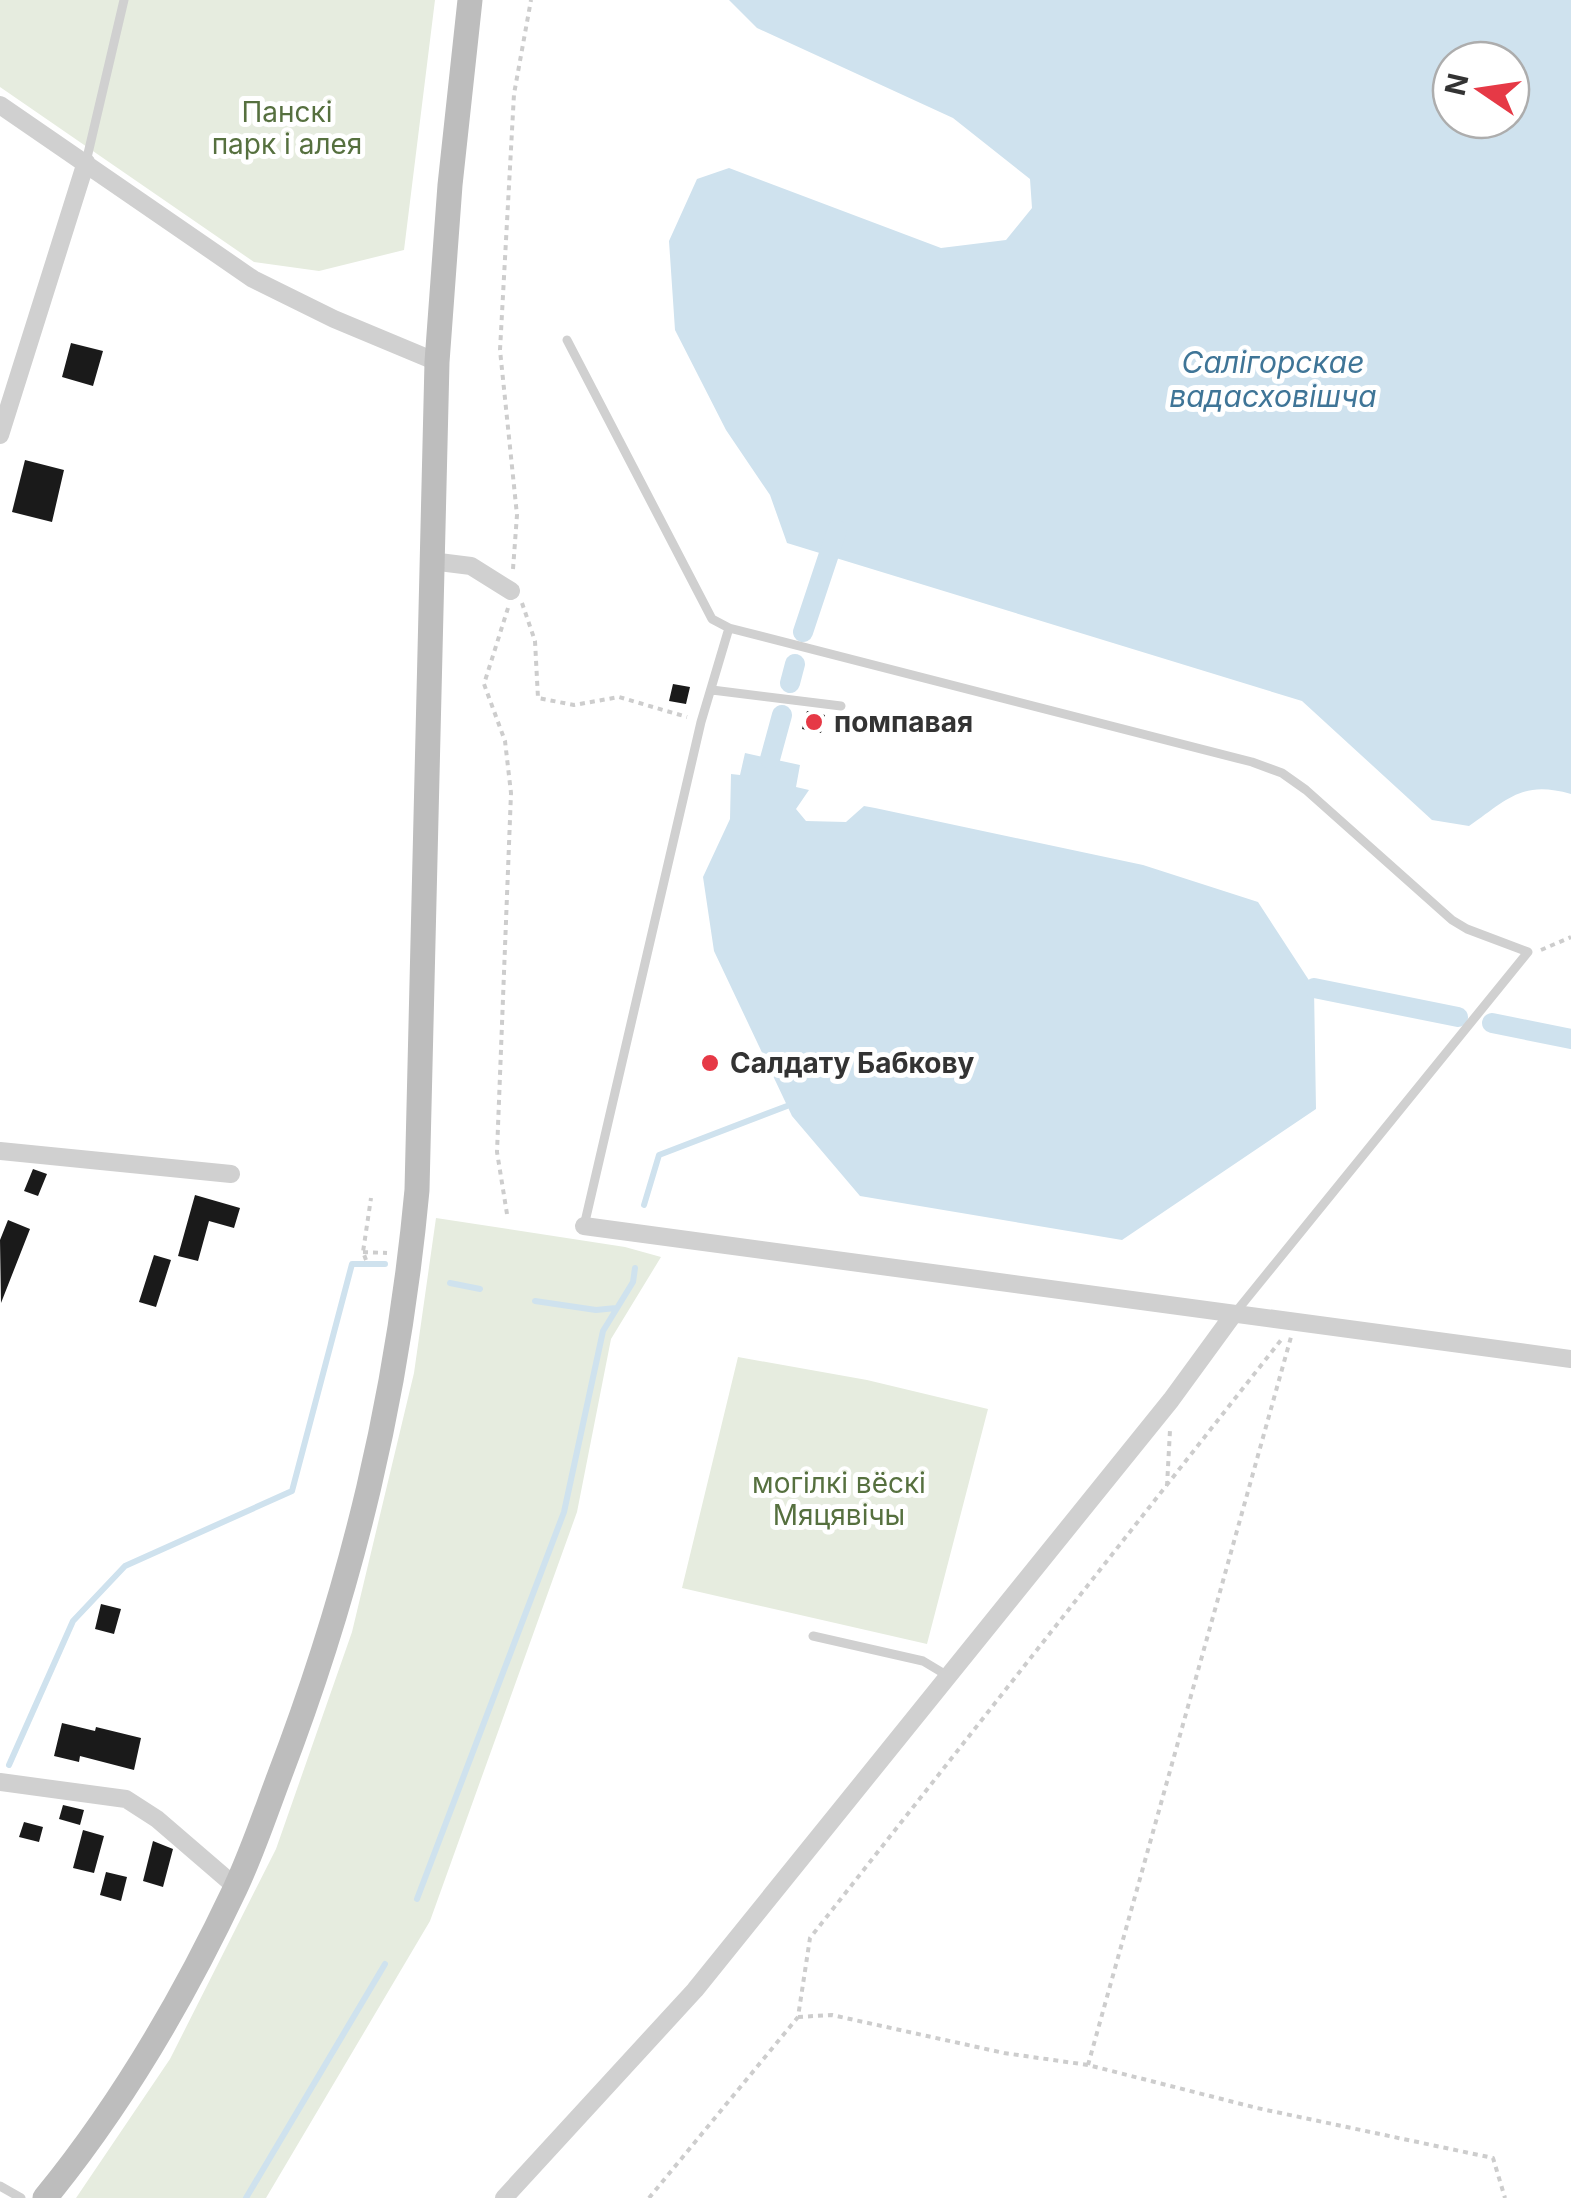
<svg xmlns="http://www.w3.org/2000/svg" width="1571" height="2198" font-family="Inter,sans-serif">
	<rect width="100%" height="100%" fill="#fff"/>
	<!-- green -->
	<path fill="#e6ecdf" d="M0 0H435L404 250 319 271 254 262 0 87Z
		M436 1218 625 1247 661 1257 611 1339 577 1512 430 1921 266 2198H76L170 2059 276 1849 352 1632 414 1373Z
		M738 1357 867 1380 988 1409 927 1644 682 1588Z"/>
	<!-- water -->
	<path fill="#cfe2ee" fill-rule="evenodd" d="M729 0H1571V794C1522 780 1508 799 1469 826L1432 820 1302 701 787 543 770 495 726 430 675 330 669 241 697 179 729 168 941 248 1006 240 1032 208 1030 179 953 118 757 28ZM1451 60H1511V120H1451Z
		M745 753 800 765 796 787 809 790 796 809 806 821 846 822 864 806 875 808 1143 865 1258 902 1314 988 1316 1109 1122 1240 860 1196 792 1116 714 951 703 877 730 819 731 774 740 775Z"/>
	<g fill="none" stroke-linecap="round" stroke-linejoin="round">
		<!-- stream -->
		<path stroke="#cfe2ee" stroke-width="6" d="M644 1205 659 1155 787 1106
			M450 1283 480 1289
			M535 1301 596 1310 616 1308
			M9 1765 73 1621 125 1566 292 1491 352 1264H385
			M417 1899 564 1512 603 1331 633 1282 635 1268
			M246 2198 385 1964"/>
		<!-- canal -->
		<path stroke="#cfe2ee" stroke-width="20" d="M803 632 837 530
			M790 683 795 664
			M770 759 782 715
			M1314 988 1458 1017
			M1492 1023 1571 1039"/>
	</g>
	<!-- building -->
	<path fill="#1a1a1a" d="M71 343 103 351 93 386 62 377Z
		M25 460 64 470 52 522 12 512Z
		M673 684 690 687 686 704 669 701Z
		M807 711 825 715 821 733 802 729Z
		M33 1169 47 1174 38 1196 24 1191Z
		M195 1195 240 1208 234 1228 209 1221 198 1261 178 1256Z
		M8 1220 30 1229 1 1303 0 1240Z
		M154 1255 171 1260 156 1307 139 1302Z
		M101 1604 121 1609 114 1634 95 1629Z
		M62 1723 95 1731 96 1727 141 1738 134 1770 80 1756 79 1762 54 1756Z
		M63 1805 84 1810 80 1825 59 1819Z
		M24 1822 43 1827 39 1842 19 1837Z
		M83 1830 104 1836 94 1873 73 1868Z
		M153 1841 173 1849 163 1887 143 1881Z
		M106 1872 127 1877 121 1901 100 1895Z"/>
	<g fill="none" stroke-linecap="round" stroke-linejoin="round">
		<!-- path -->
		<path stroke="#cdcdcd" stroke-width="4" stroke-dasharray="5 5" stroke-linecap="butt" d="M513 569 517 515 500 350 514 94 531 0
			M522 603 535 641 538 698 574 705 619 697 687 717
			M1541 950 1571 937
			M507 1214 497 1152 511 793 505 741 484 684 508 608
			M363 1252 387 1253
			M366 1260 363 1252 371 1198
			M1167 1486 1170 1430
			M798 2017 832 2015 1004 2053 1088 2065 1257 2108 1493 2158 1505 2198
			M1088 2065 1291 1337
			M649 2198 798 2017 810 1938 1281 1340"/>
		<!-- lane -->
		<path stroke="#d0d0d0" stroke-width="9" d="M86 162 124 0
			M567 340 712 619 729 628
			M712 690 841 706
			M584 1226 701 722 729 628 1252 762 1282 773 1306 790 1452 920 1467 929 1528 952 1235 1313
			M813 1636 923 1661 948 1676
			M0 2186 21 2198"/>
		<!-- street -->
		<path stroke="#d0d0d0" stroke-width="18" d="M0 105 253 279 334 319 437 362
			M0 435 86 162
			M431 561 471 566 511 591
			M0 1151 231 1174
			M584 1226 1571 1359
			M0 1782 126 1799 157 1819 236 1887
			M504 2198 695 1990 1171 1400 1233 1315"/>
		<!-- secondary -->
		<path stroke="#bdbdbd" stroke-width="25" d="M45 2198C121 2105 184 1997 235 1889 252 1853 265 1814 279 1777 353 1584 398 1395 417 1190L437 362 450 185 470 0"/>
	</g>
	<!-- markers -->
	<g fill="#e63946" stroke="#fff" stroke-width="4">
		<circle cx="814" cy="722" r="10"/>
		<circle cx="710" cy="1063" r="10"/>
	</g>
	<g text-anchor="middle" dominant-baseline="central" stroke-width="10" stroke-linejoin="round" paint-order="stroke">
		<!-- park labels -->
		<g font-size="28" fill="#56703f" stroke="#fff">
			<text x="287" y="112">Панскі<tspan x="287" dy="32">парк і алея</tspan></text>
			<text x="839" y="1483">могілкі вёскі<tspan x="839" dy="32">Мяцявічы</tspan></text>
		</g>
		<!-- poi labels -->
		<g font-size="28" font-weight="bold" fill="#333" stroke="#fff" text-anchor="start">
			<text x="834" y="722">помпавая</text>
			<text x="730" y="1063">Салдату Бабкову</text>
		</g>
		<!-- water labels -->
		<g font-size="30" font-style="italic" fill="#3f7597" stroke="#fff">
			<text x="1273" y="362">Салігорскае<tspan x="1273" dy="34">вадасховішча</tspan></text>
		</g>
	</g>
	<!-- north arrow -->
	<g transform="translate(1481 90) rotate(283)"><circle r="48" fill="#ffffff" stroke="#adadad" stroke-width="2.5"/>
	<path d="M0-8L18 38L0 25L-18 38Z" fill="#e63946"/>
	<text y="-15" font-size="28" font-weight="bold" text-anchor="middle" fill="#333333">N</text>
	</g>
</svg>
